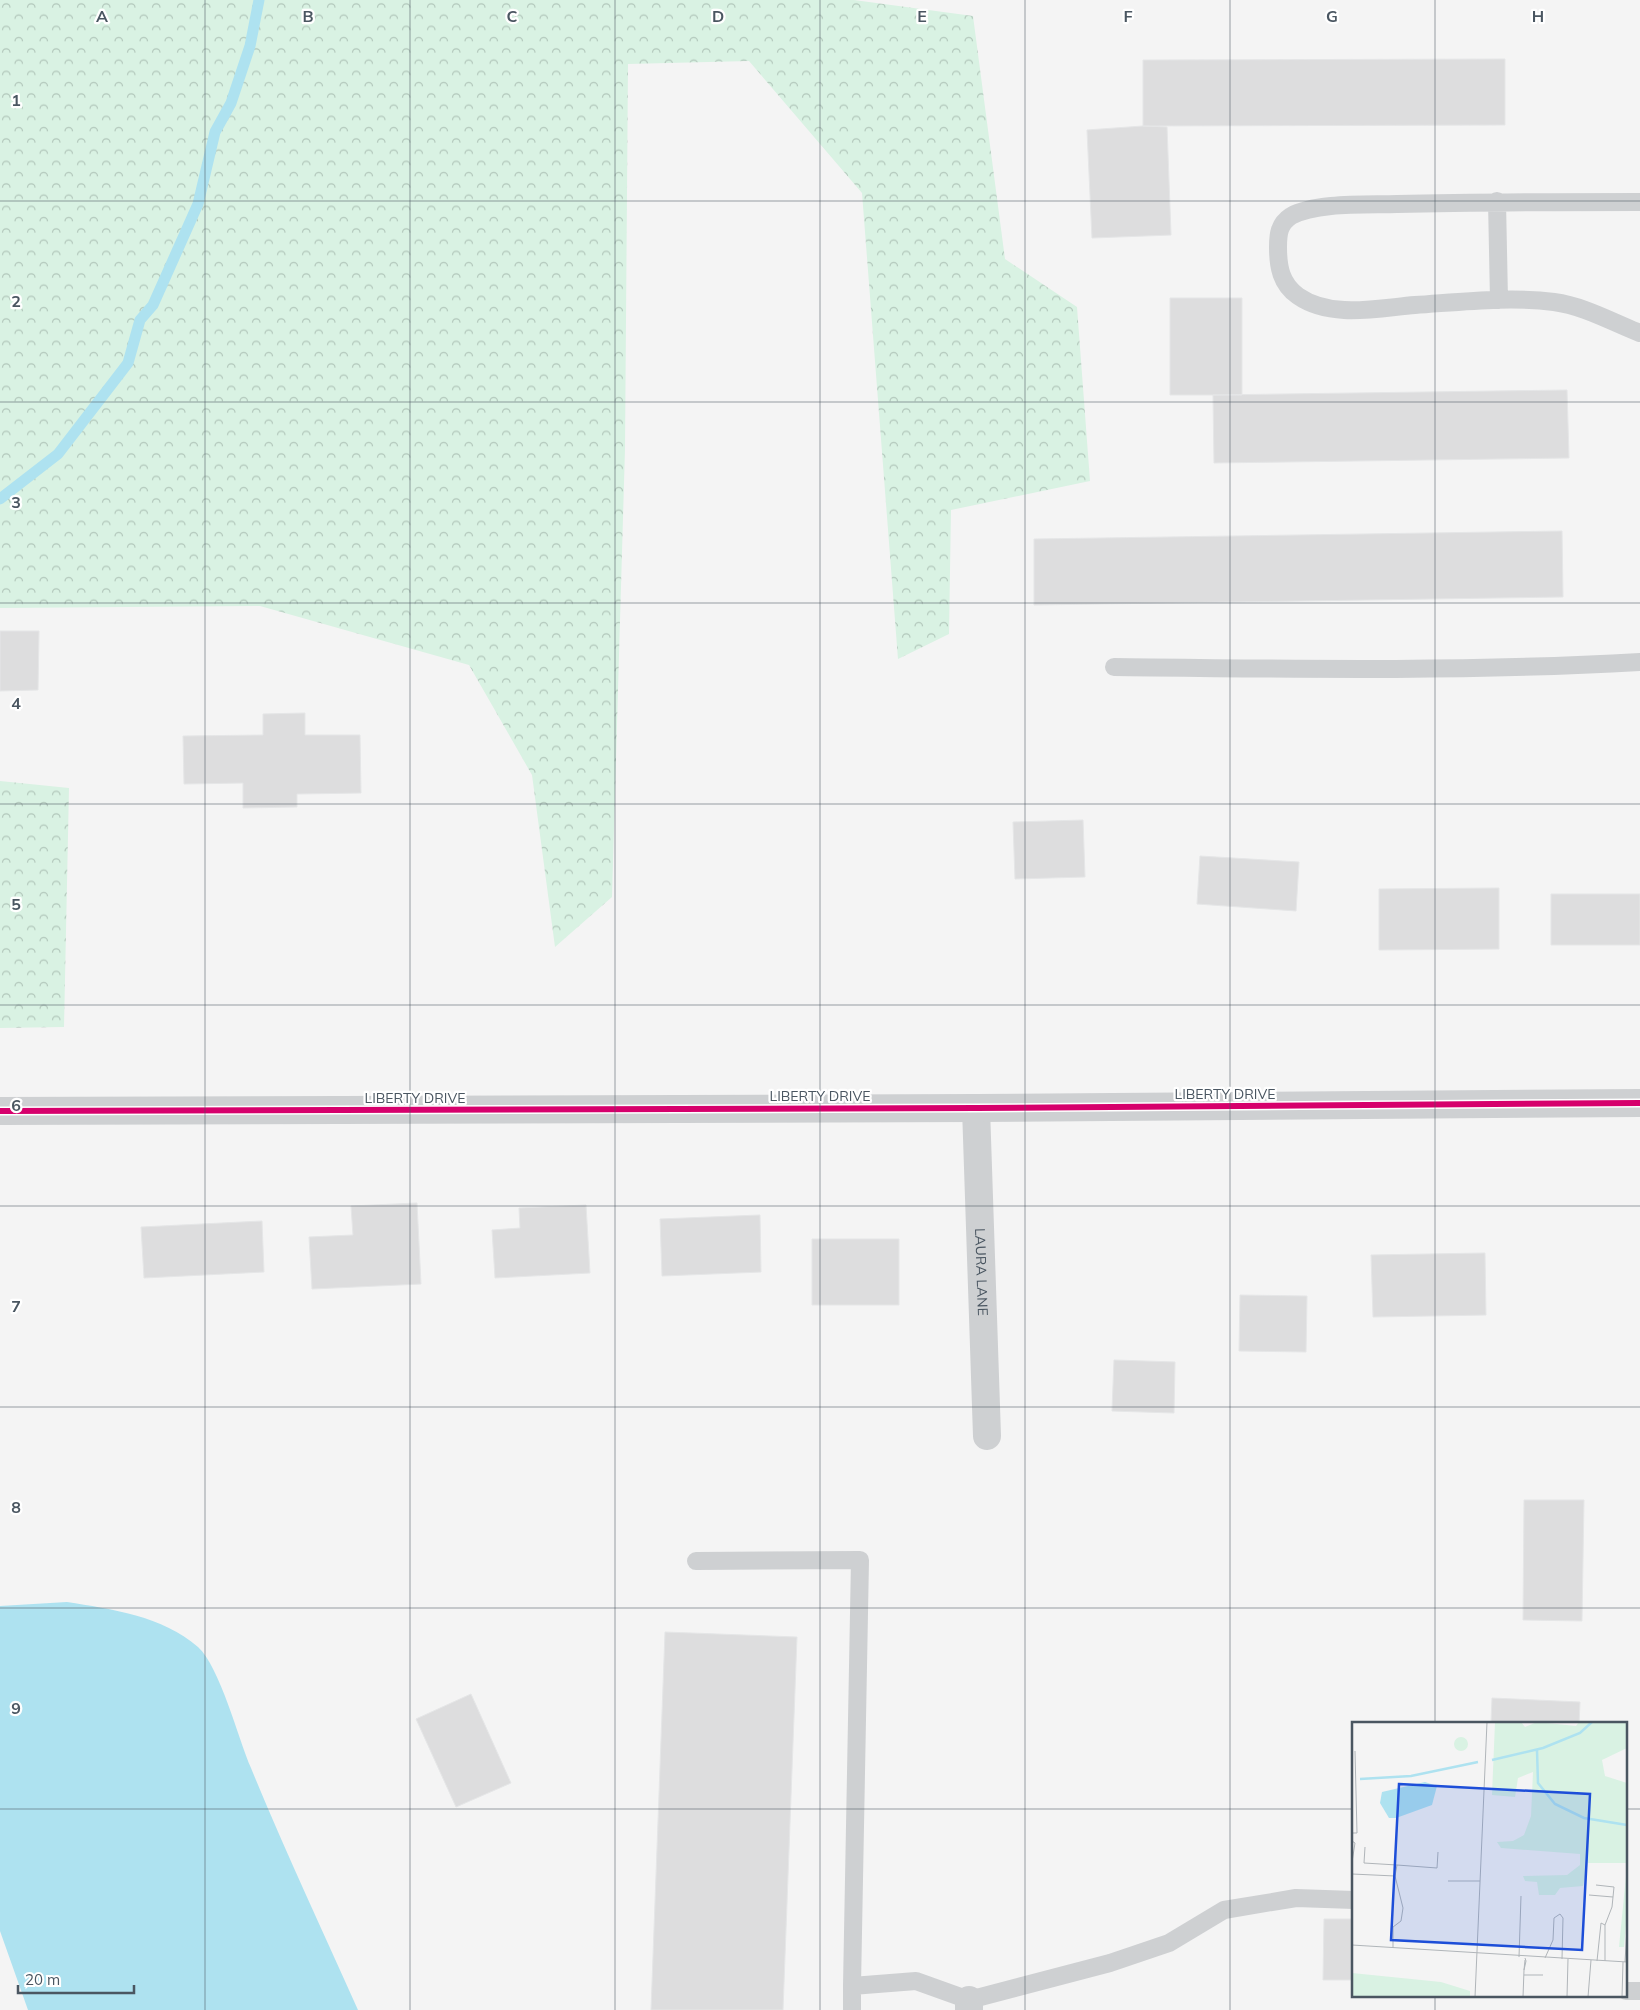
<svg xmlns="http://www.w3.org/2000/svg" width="1640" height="2010" font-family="Mulish,sans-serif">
	<defs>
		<pattern id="forest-crowns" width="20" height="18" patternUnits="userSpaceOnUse" patternTransform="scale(1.25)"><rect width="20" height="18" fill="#d9f2e3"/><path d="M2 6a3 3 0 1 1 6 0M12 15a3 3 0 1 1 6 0" fill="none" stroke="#b2c7bb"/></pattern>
	</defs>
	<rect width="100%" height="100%" fill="#f4f4f4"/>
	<!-- forest -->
	<path fill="url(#forest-crowns)" d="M0 0H854L973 16 1005 259 1077 307 1090 481 951 510 949 634 898 659 862 193 749 61 628 64 625 449 612 897 555 947 532 775 469 665 260 606 0 608Z
		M0 781 69 788 64 1027 0 1028Z"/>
	<!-- water -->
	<path fill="#aee2f0" d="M67 1602C111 1609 163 1616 198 1647 220 1667 238 1738 251 1768 284 1849 322 1929 358 2010H28L0 1931V1606Z"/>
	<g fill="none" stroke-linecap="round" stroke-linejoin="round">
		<!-- stream -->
		<path stroke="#aee2f0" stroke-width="11" d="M0 499 58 454 128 363 140 320 153 305 198 204 215 132 231 103 250 46 259 0"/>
	</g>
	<!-- building -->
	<path fill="#ddddde" stroke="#e5e6e7" d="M1505 59V125L1143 126V60Z
		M1143 126 1167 127 1171 235 1092 238 1087 130Z
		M1170 298H1242V395H1170Z
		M1567 390 1569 458 1214 463 1213 395Z
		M1562 531 1563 597 1034 605V539Z
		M0 631H39L38 690 0 691Z
		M305 713V735H360L361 793 297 794V807L243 808V783L184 784 183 736 263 735V714Z
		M1083 820 1085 877 1015 879 1013 822Z
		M1200 856 1299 862 1296 911 1197 904Z
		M1499 888V949L1379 950V889Z
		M1551 894H1640V945H1551Z
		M417 1203 421 1284 312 1289 309 1237 353 1235 351 1206Z
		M586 1205 590 1273 495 1278 492 1230 520 1228 519 1208Z
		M760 1215 761 1272 662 1276 660 1219Z
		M262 1221 264 1272 144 1278 141 1227Z
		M812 1239H899V1305H812Z
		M1485 1253 1486 1315 1373 1317 1371 1255Z
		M1240 1295 1307 1296 1306 1352 1239 1351Z
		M1114 1360 1175 1362 1174 1413 1112 1411Z
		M1524 1500H1584L1582 1621 1523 1620Z
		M665 1632 797 1637 783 2010H651Z
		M471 1694 511 1783 456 1807 416 1719Z
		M1492 1698 1580 1702 1579 1724H1491Z
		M1324 1919H1354V1980H1323Z"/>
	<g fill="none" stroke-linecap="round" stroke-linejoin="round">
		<!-- service -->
		<path stroke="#ced0d2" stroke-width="18" d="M1497 201 1499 300
			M1640 202C1559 202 1478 202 1397 204 1368 205 1316 202 1291 216 1279 224 1278 234 1278 247 1278 267 1281 284 1298 296 1331 319 1378 308 1415 305 1460 302 1510 296 1554 302 1584 306 1612 322 1640 333
			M1114 667C1289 669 1465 672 1640 662
			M696 1561 860 1560 852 1986
			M1626 1991H1640
			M852 2010V1986L916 1981 969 2000 1110 1963 1169 1943 1224 1910 1296 1898 1354 1900"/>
		<!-- minor -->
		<g stroke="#ced0d2" stroke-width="28">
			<path id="s1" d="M976 1108 987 1436"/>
			<path d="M969 2010V2000"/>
		</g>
		<!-- tertiary -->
		<path stroke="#ced0d2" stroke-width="28" d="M0 1111 976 1108 1640 1103"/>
		<!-- cycleway casing -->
		<g stroke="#fff" stroke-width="9">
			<path id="cycleway" d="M0 1111 976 1108 1640 1103"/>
		</g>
		<!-- cycleway -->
		<use href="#cycleway" stroke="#d6006c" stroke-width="6"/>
	</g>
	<!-- grid -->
	<path fill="none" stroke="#4a5661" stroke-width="1" stroke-opacity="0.55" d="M205 0V2010M410 0V2010M615 0V2010M820 0V2010M1025 0V2010M1230 0V2010M1435 0V1724M0 201H1640M0 402H1640M0 603H1640M0 804H1640M0 1005H1640M0 1206H1640M0 1407H1640M0 1608H1640M0 1809H1354M1626 1809H1640M1435 1996V2010"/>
	<g text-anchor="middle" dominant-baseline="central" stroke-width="4.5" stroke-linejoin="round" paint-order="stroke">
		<!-- street labels -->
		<g font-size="14" fill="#4a5661" stroke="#fff">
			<text x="1225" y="1094">LIBERTY DRIVE</text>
			<text x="820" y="1096">LIBERTY DRIVE</text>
			<text x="415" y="1098">LIBERTY DRIVE</text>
			<text stroke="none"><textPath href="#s1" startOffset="164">LAURA LANE</textPath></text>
		</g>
	</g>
	<!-- overview -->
	<g transform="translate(1352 1722)">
		<rect width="275" height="275" fill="#f4f4f4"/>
		<path d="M143 0H169L173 5 185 0 224 4 227 0H275V26L250 38 253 54 275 61V141H236L231 164 208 166 203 173H187L185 160 173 159 171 154 215 153 228 143V132L149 126 145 120 161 119 172 113 179 94 181 50 166 56 163 75 140 73ZM102 22a7 7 0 1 1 14 0a7 7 0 1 1-14 0ZM275 144V192L272 225H267ZM0 251 89 260 118 269V275H0Z" fill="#d9f2e3"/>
		<path d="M73 60 85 64 80 83 44 96H37L28 81 30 70Z" fill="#aee2f0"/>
		<path fill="none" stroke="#aee2f0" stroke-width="2.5" d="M185 28 186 61 203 82 232 96 275 103M140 38 191 26 228 11 240 0M8 57 59 54 126 40"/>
		<path fill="none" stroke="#b0b5b9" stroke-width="1" d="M0 111H5L3 29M0 119 3 121 0 140M13 125 12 141 45 143 43 154 51 186 49 199 41 205V226M45 143 85 146 86 130M0 152 43 154M96 159H128M244 163 262 165 260 185 253 203M237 173 261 175M0 223 275 240M167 235 169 174M173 236 174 239 172 248 173 238M193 236 201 218 202 196 208 192 211 196 210 237M245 239 249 201 253 203V239M273 240 275 206M172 253H191M123 275 135 0M171 275 172 248M215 275 216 237M236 275 239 238M270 275 271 240"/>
		<path fill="#1d4ed8" fill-opacity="0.15" stroke="#1d4ed8" stroke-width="2.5" d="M47 62 238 72 230 228 39 218Z"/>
		<rect width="275" height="275" fill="none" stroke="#4a5661" stroke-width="2.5"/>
	</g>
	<g font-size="16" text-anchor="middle" font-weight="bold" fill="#4a5661" stroke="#fff" stroke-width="4.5" stroke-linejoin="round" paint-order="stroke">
		<text x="102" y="22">A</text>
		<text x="308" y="22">B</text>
		<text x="512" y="22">C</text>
		<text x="718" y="22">D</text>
		<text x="922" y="22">E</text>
		<text x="1128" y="22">F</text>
		<text x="1332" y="22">G</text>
		<text x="1538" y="22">H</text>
		<text x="16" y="106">1</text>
		<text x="16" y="307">2</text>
		<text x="16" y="508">3</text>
		<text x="16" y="709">4</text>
		<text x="16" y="910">5</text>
		<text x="16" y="1111">6</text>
		<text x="16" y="1312">7</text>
		<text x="16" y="1513">8</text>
		<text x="16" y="1714">9</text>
	</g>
	<!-- scale -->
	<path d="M18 1985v8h116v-8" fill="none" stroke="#4a5661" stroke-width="2.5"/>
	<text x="25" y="1985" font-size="15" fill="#4a5661" stroke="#ffffff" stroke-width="4" paint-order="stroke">20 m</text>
</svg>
